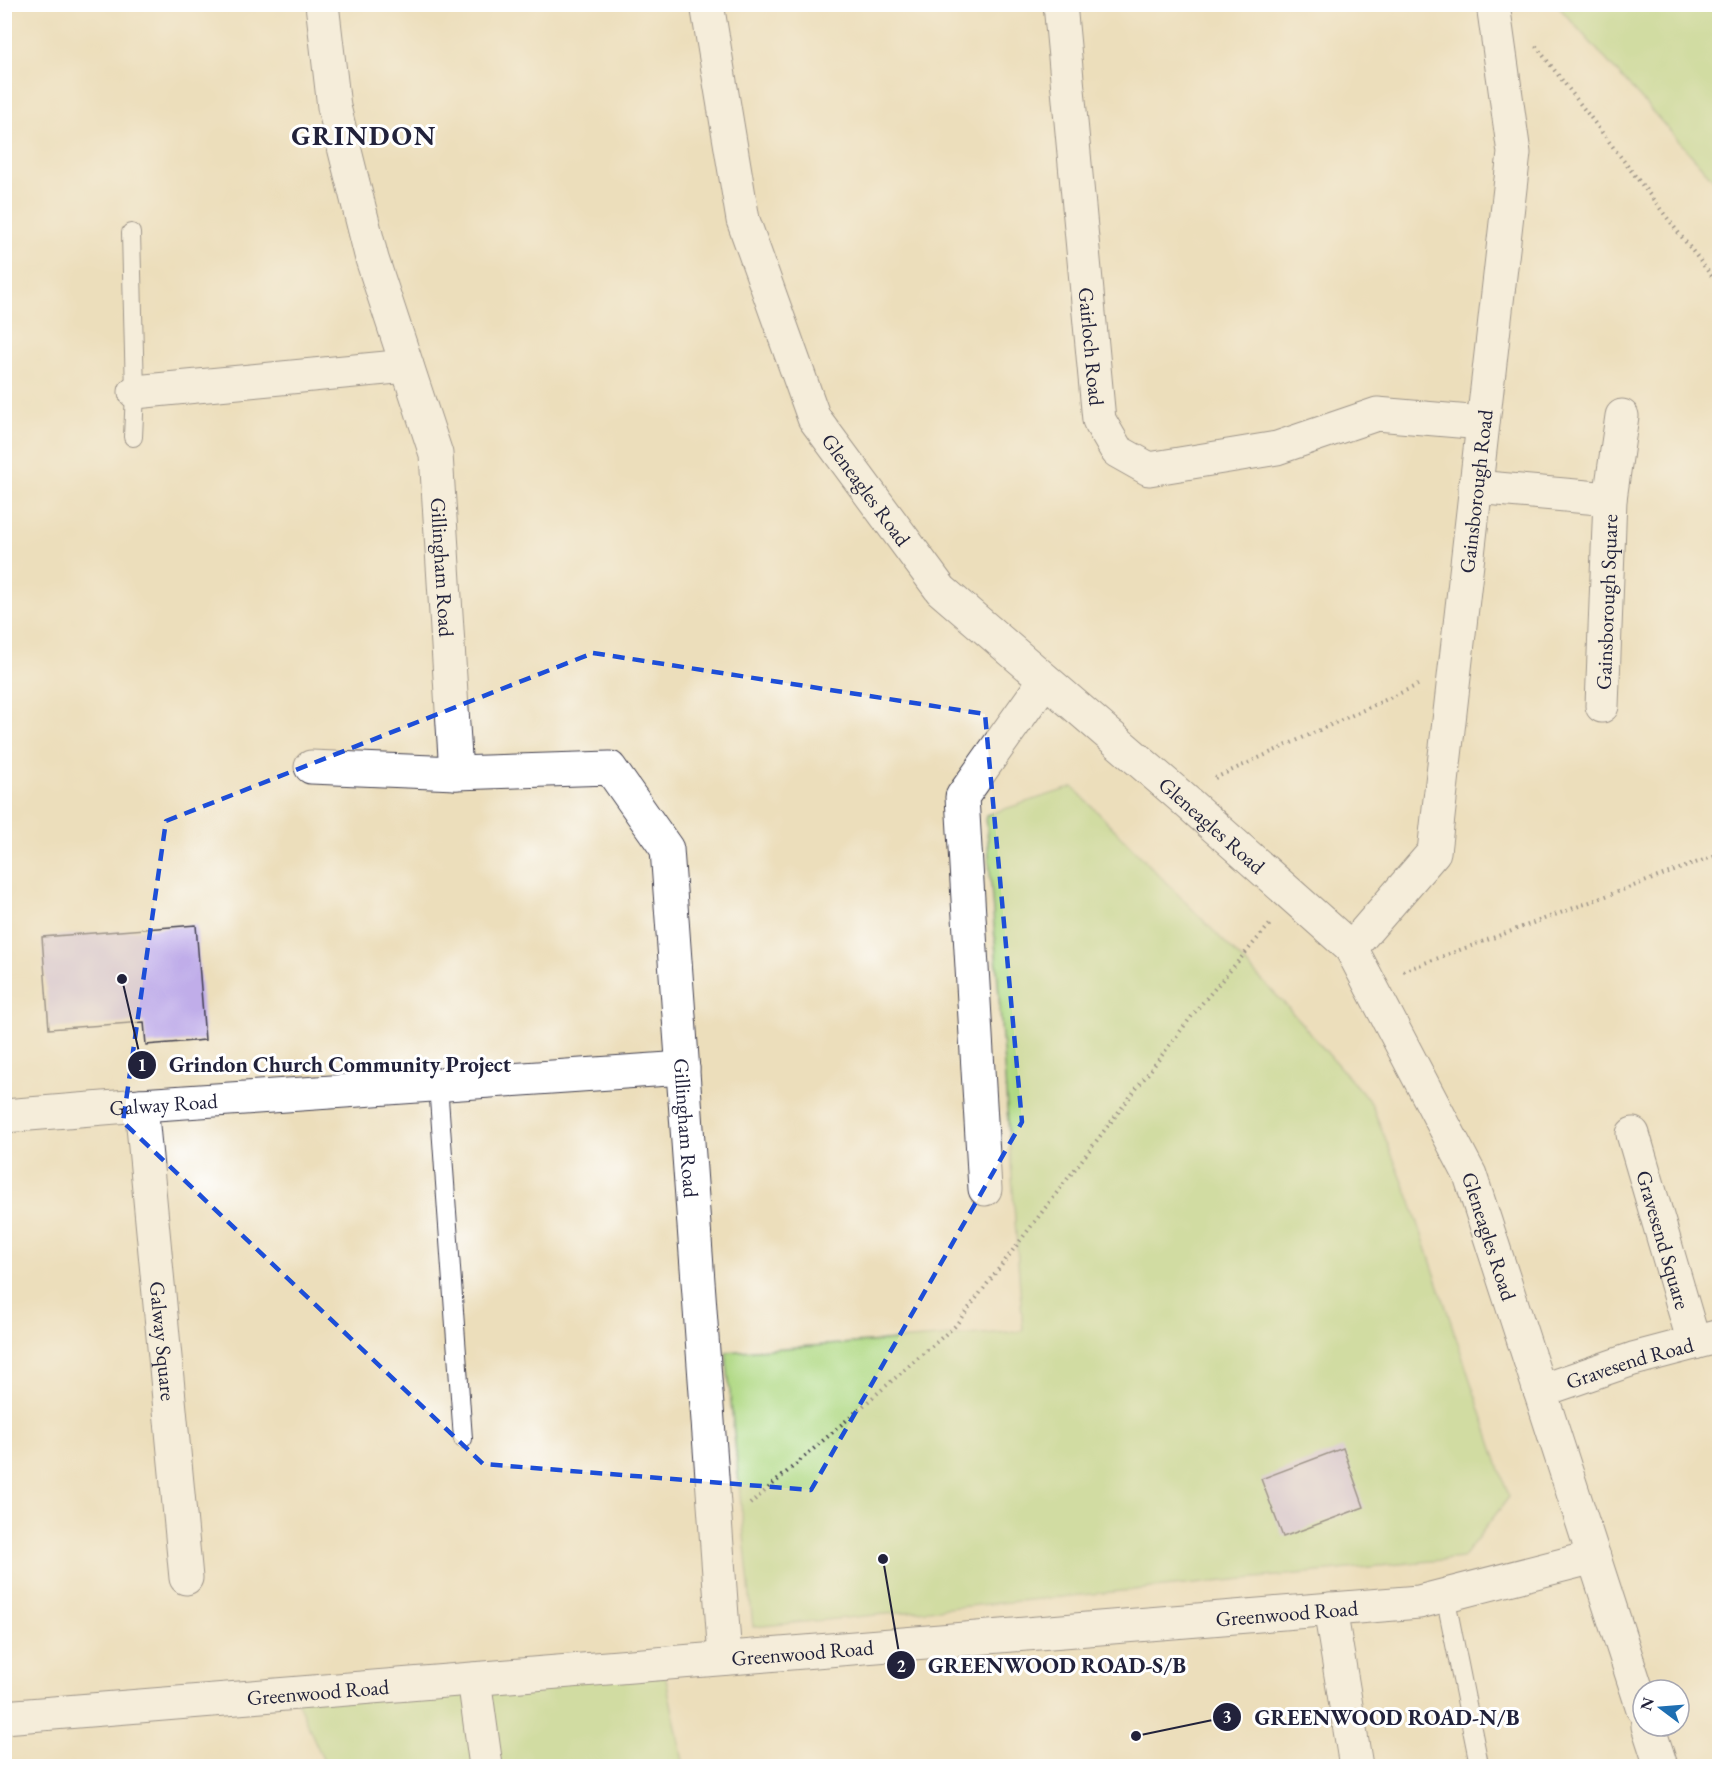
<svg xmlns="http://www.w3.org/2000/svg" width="1724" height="1771" font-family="'EB Garamond',serif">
	<rect width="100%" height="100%" fill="#fff"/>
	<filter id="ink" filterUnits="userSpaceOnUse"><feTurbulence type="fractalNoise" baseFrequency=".0167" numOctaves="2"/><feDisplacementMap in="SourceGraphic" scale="12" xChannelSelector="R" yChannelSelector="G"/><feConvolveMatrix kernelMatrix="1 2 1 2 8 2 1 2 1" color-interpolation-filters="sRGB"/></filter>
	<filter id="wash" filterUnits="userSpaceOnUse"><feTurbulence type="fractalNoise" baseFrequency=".008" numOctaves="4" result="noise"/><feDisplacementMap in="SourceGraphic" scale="24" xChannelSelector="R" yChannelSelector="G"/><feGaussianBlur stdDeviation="1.35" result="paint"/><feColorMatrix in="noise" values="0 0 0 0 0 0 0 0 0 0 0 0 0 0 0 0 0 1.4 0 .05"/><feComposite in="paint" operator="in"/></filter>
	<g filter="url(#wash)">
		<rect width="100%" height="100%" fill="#ecdebb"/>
		<!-- green -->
		<path fill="#b0d984" stroke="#697e60" stroke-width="1.5" d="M1557 5H1719V186Z
			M1073 787 1282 1001 1371 1103 1411 1202 1509 1497 1462 1558 753 1627 726 1352 1023 1331 986 815Z
			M663 1664 684 1766H326L294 1694Z"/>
		<g id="blocks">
			<!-- building -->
			<path fill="#c0ade9" d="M196 925 205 1040 146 1045 144 1022 49 1029 42 937Z
				M1343 1448 1364 1507 1283 1537 1261 1479Z"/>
		</g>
	</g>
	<g filter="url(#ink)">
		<use href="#blocks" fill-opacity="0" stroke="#403e4e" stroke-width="1.5"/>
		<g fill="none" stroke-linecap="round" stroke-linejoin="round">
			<!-- lane casing -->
			<g stroke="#403e4e" stroke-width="20">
				<path id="lane" d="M131 233 135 392 133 437
					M438 1084 463 1439
					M1445 1595 1479 1764"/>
			</g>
			<!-- street casing -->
			<g stroke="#403e4e" stroke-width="35">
				<g id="street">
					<path id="s1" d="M322 4 334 107 372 259 436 454 456 773 610 768 667 849 725 1658"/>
					<path id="s2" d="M1060 4 1099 420 1117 451 1149 469 1277 448 1377 414 1482 423"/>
					<path d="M135 392 407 366"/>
					<path d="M1475 487 1610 499"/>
					<path id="s3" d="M1602 706 1610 499 1622 416"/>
					<path d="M311 767 456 773"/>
					<path id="s4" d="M1351 948 1434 852 1514 153 1493 4"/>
					<path id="s5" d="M141 1105 186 1578"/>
					<path id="s6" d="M4 1116 141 1105 683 1068"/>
					<path id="s7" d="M1633 1134 1694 1343"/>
					<path d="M985 1189 962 797 1045 680"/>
					<path d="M1330 1609 1356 1766"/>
				</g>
			</g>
			<!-- secondary casing -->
			<g stroke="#403e4e" stroke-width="35">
				<g id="secondary">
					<path id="s8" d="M707 4 743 220 814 418 941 590 1179 795 1351 948 1470 1175 1643 1709"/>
					<path id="s9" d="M1540 1391 1633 1359 1720 1336"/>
					<path d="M474 1679 486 1766"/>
					<path id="s10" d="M4 1717 1419 1602 1594 1557"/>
					<path d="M1648 1726 1661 1766"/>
				</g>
			</g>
			<!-- path -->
			<path stroke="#403e4e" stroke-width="4" stroke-dasharray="1.5 4.5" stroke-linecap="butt" d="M1536 46 1720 287
				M1215 778 1418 685
				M1403 971 1720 854
				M750 1504 955 1326 1198 1008 1271 923"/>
			<!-- lane -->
			<use href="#lane" stroke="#fff" stroke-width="18"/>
			<!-- street -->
			<use href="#street" stroke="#fff" stroke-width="33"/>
			<!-- secondary -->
			<use href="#secondary" stroke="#fff" stroke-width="33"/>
		</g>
	</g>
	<!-- marked area -->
	<path d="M0 0H1724V1771H0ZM593 653 985 714 1022 1122 811 1490 483 1464 123 1122 166 821Z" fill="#ecdebb" fill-opacity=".55" fill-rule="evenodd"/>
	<path fill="none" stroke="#1d4ed8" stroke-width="4.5" stroke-dasharray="12 8" stroke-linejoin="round" d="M593 653 985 714 1022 1122 811 1490 483 1464 123 1122 166 821Z"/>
	<g text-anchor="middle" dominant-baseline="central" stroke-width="6" stroke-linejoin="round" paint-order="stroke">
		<!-- street labels -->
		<g font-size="21" fill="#22223b" stroke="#fff">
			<text stroke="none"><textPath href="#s2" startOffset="344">Gairloch Road</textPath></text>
			<text stroke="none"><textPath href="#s8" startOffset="518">Gleneagles Road</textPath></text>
			<text stroke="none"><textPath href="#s4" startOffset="490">Gainsborough Road</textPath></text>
			<text stroke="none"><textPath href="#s1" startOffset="579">Gillingham Road</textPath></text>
			<text stroke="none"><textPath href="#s3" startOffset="104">Gainsborough Square</textPath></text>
			<text stroke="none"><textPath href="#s8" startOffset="1002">Gleneagles Road</textPath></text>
			<text stroke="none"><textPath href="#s6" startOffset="160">Galway Road</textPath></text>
			<text stroke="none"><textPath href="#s1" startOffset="1318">Gillingham Road</textPath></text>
			<text stroke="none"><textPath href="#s8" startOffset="1508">Gleneagles Road</textPath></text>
			<text stroke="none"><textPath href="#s7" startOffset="110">Gravesend Square</textPath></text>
			<text stroke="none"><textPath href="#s5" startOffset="237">Galway Square</textPath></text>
			<text stroke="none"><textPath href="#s9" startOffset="94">Gravesend Road</textPath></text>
			<text stroke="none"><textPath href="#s10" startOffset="1287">Greenwood Road</textPath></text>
			<text stroke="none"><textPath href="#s10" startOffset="801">Greenwood Road</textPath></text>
			<text stroke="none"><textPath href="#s10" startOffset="315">Greenwood Road</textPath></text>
		</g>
		<!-- district labels -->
		<g font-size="27" font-weight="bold" letter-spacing="1.5" fill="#22223b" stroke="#fff">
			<text x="364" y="135">GRINDON</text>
		</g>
	</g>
	<!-- callouts -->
	<path fill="none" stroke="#22223b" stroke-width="2" d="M122 979L142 1065M883 1559L901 1665M1136 1736L1227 1717"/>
	<g fill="#22223b" stroke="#fff" stroke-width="2">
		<circle cx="122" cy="979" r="6"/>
		<circle cx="883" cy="1559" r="6"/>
		<circle cx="1136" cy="1736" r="6"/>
		<circle cx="142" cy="1065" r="15"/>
		<circle cx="901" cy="1665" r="15"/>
		<circle cx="1227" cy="1717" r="15"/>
	</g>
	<g font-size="18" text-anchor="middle" font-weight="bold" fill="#fff">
		<text x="142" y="1071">1</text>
		<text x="901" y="1672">2</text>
		<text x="1227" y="1723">3</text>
	</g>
	<g font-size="22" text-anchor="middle" font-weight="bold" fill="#22223b" stroke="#fff" stroke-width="6" stroke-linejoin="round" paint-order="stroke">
		<text x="340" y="1072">Grindon Church Community Project</text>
		<text x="1057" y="1673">GREENWOOD ROAD-S/B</text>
		<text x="1387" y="1725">GREENWOOD ROAD-N/B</text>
	</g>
	<!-- margin -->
	<rect width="1724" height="1771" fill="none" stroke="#fff" stroke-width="24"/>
	<!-- north arrow -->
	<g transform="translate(1661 1708) rotate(286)"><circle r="28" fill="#ffffff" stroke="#a7a7b1" stroke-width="1.5"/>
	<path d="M0-4.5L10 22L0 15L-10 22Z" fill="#1f6fb2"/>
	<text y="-9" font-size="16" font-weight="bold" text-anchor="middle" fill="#22223b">N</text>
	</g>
</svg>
